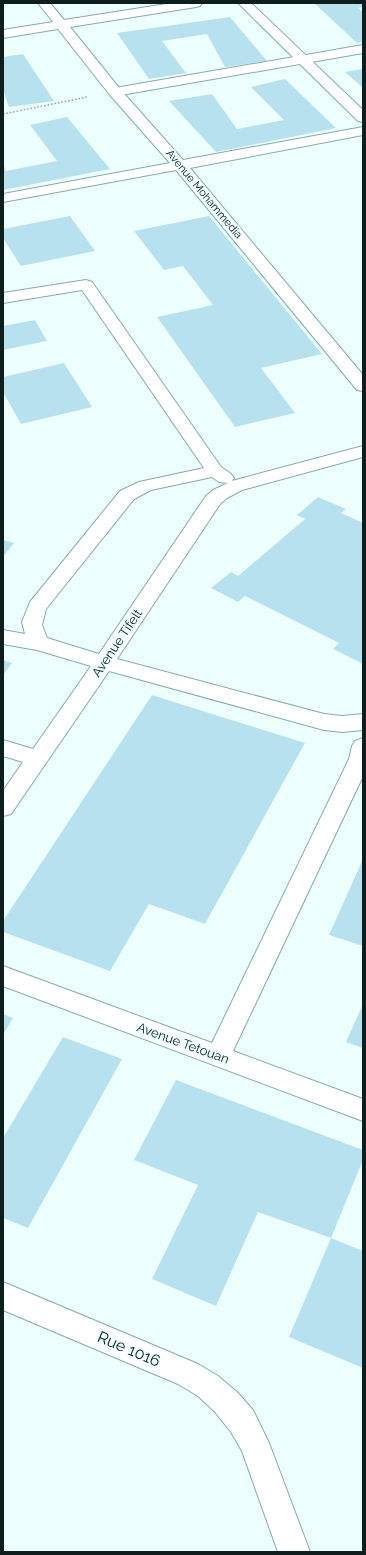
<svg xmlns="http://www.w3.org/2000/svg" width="366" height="1555" font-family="Raleway,sans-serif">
	<rect width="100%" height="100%" fill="#edfffc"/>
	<!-- building -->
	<path fill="#b8e1ef" d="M314 3H363V7L358 8 363 12V42L357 43Z
		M230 17 267 61 225 67 207 34 162 41 186 73 149 79 117 33Z
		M23 54 54 101 9 107 3 90V57Z
		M363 69V88L345 72Z
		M285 79 336 128 216 152 169 101 212 94 237 129 284 120 251 87Z
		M67 117 110 169 3 190V164L6 171 57 161 30 125Z
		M70 216 95 251 21 266 3 238V229Z
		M209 216 322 354 261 368 295 413 235 427 157 317 213 305 183 266 164 270 134 231Z
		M35 320 47 341 3 350V326Z
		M64 363 92 407 21 424 3 392V377Z
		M318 497 346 509 341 513 363 523V664L333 649 339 643 245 596 238 602 211 588 231 572 238 576 305 519 297 515Z
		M3 540 14 543 3 557Z
		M3 660 12 663 3 675Z
		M152 695 305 743 205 924 149 904 110 971 3 932V921Z
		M363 859V946L329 935Z
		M363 1004V1048L346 1042Z
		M3 1014 13 1018 3 1035Z
		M63 1037 122 1059 28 1228 3 1218V1138Z
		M176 1080 363 1150V1160L331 1238 258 1212 216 1306 152 1279 198 1185 134 1160Z
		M331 1238 363 1251V1368L289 1337Z"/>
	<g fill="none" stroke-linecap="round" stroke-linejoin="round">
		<!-- pedestrian casing -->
		<g stroke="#82ada8" stroke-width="2">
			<path id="pedestrian" d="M363 45V53L115 96 110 95 109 92 110 89 115 88Z"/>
		</g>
		<!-- minor casing -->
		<g stroke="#82ada8" stroke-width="2">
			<path id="minor" d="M38 3H50L64 20 173 3H202L200 6 196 7 70 27 120 89 183 160 363 127V135L190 168 363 375V391L357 390 176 170 3 202V194L170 163 110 95 58 29 3 38V30L53 22Z
				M238 3H251L363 110V122L358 121Z
				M86 280 92 282 221 467 231 474 234 478 232 481 363 446V457L242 490 227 498 220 504 117 659 324 714 342 716 363 714V730L342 732 324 730 109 671 11 814 3 816V791L23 762 3 756V740L33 749 91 666 37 650 3 644V630L25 634 22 622 30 602 120 491 139 482 204 468 82 290 3 303V293ZM212 477 219 482 228 483 213 490 206 496 99 654 47 638 42 625 46 609 134 499 151 490Z
				M363 738V776L233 1051 363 1099V1121L3 986V966L212 1043 349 759 352 746 355 741Z
				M3 1282 198 1364 218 1376 237 1392 253 1410 269 1443 310 1552H278L242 1451 231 1432 215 1412 198 1396 178 1384 3 1310Z"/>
		</g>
		<!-- path -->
		<path stroke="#92a3a1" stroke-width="1.5" stroke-dasharray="1.5 2" stroke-linecap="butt" d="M3 114 87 97"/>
		<!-- pedestrian -->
		<use href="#pedestrian" fill="#fff" fill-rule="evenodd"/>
		<!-- minor -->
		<use href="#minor" fill="#fff" fill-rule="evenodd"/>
	</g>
	<g text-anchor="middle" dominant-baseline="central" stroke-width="3.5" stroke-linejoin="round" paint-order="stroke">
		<!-- far-street labels -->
		<g font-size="11" fill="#0d1e1c" stroke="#edfffc">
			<text transform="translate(204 194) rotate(50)">Avenue Mohammedia</text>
		</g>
		<!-- street labels -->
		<g font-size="13" fill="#0d1e1c" stroke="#edfffc">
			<text transform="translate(117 643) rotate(-56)">Avenue Tifelt</text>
			<text transform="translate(183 1043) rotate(20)">Avenue Tetouan</text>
		</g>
		<!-- near-street labels -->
		<g font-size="16" fill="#0d1e1c" stroke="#edfffc">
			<text transform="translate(129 1349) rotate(23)">Rue 1016</text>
		</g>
	</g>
	<!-- border -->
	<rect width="366" height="1555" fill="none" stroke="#0d1e1c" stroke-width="8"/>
</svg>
